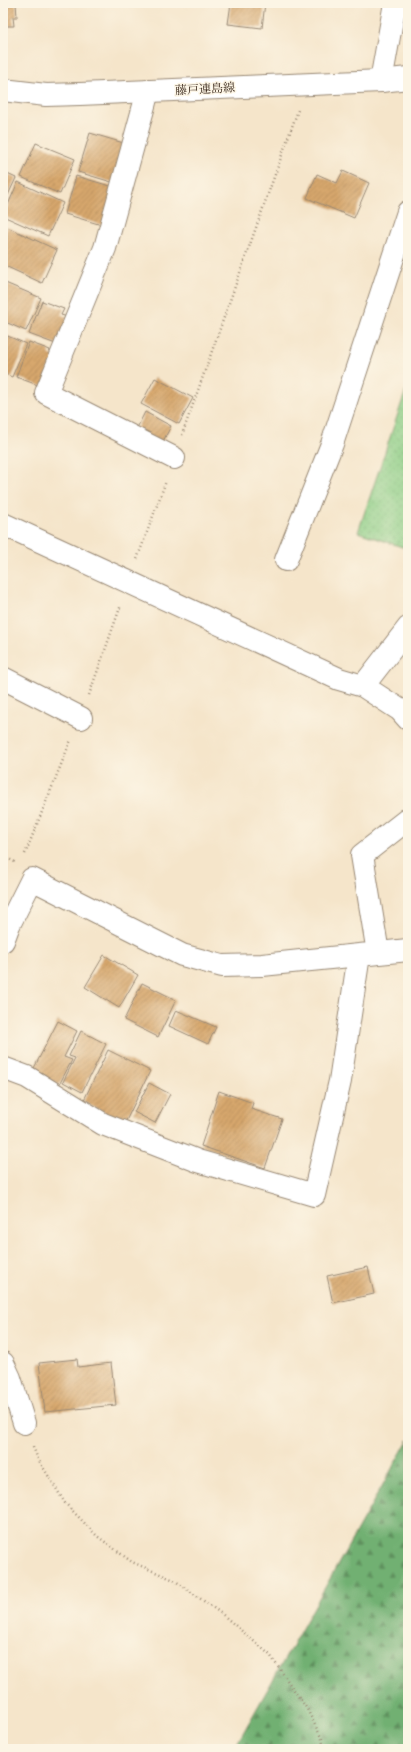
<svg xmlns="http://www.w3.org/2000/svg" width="411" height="1752" font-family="Alegreya,'Noto Serif JP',serif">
	<defs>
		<pattern id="forest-firs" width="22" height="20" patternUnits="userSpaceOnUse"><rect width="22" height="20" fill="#71b072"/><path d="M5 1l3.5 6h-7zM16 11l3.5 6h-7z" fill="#5e8f5d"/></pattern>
		<pattern id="park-dots" width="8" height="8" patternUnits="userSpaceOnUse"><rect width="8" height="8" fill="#8ccd85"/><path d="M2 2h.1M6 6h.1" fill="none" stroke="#7ab072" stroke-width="1.8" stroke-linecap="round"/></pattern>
		<pattern id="building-hatch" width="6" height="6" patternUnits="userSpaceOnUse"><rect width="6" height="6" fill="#d7a76d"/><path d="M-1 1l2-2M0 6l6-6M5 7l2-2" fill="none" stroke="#b08859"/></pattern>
	</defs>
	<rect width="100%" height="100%" fill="#fcf5e5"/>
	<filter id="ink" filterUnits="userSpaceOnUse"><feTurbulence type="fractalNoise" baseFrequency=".025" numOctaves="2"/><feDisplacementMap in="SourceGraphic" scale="8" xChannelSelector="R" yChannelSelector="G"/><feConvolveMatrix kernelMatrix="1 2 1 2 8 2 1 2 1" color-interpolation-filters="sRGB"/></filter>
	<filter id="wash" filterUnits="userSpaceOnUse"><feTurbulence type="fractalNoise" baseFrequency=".012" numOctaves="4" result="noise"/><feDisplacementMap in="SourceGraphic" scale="16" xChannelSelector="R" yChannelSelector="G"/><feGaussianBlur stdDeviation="0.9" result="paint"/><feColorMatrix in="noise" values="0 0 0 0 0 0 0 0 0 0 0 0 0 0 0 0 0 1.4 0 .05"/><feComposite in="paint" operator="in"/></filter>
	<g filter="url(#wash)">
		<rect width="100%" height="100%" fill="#f5e5ca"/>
		<!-- forest -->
		<path fill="url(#forest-firs)" stroke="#566d48" d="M408 1440V1749H234Z"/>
		<!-- park -->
		<path fill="url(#park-dots)" stroke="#647c52" d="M408 384V549L358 532Z"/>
		<g id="blocks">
			<!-- building -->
			<path fill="url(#building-hatch)" d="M3 3H16L17 17H13L14 26H3Z
				M231 3H265L262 28 228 24Z
				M90 133 127 144 115 183 78 172Z
				M36 143 75 159 60 194 21 177Z
				M343 171 369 183 354 218 307 198 317 174 337 183Z
				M3 172 16 178 3 206Z
				M76 176 117 188 105 226 65 214Z
				M18 182 63 203 48 236 3 216Z
				M7 227 57 250 42 283 3 265V236Z
				M3 282 41 298 26 331 3 321Z
				M42 301 64 309 61 315 71 318 61 346 29 334Z
				M3 334 26 344 12 377 3 373Z
				M29 342 50 350 48 354 58 358 46 388 16 377Z
				M155 378 193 398 179 424 141 404Z
				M145 412 171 426 160 447 134 434Z
				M104 955 138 975 119 1008 85 987Z
				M142 983 176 1000 158 1037 124 1020Z
				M176 1010 216 1027 208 1044 169 1026Z
				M58 1021 77 1031 64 1057 72 1060 59 1085 32 1072Z
				M81 1031 106 1044 82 1092 63 1082 75 1058 69 1056Z
				M108 1050 150 1071 125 1123 83 1102Z
				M149 1083 170 1094 155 1123 134 1112Z
				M219 1091 253 1103 251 1109 282 1119 265 1168 201 1146Z
				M368 1267 374 1294 333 1303 327 1276Z
				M77 1359 78 1367 111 1363 116 1405 45 1412 39 1363Z"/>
		</g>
	</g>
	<g filter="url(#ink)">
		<use href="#blocks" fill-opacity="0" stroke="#988874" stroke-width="1"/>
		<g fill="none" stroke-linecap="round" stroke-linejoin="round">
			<!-- street casing -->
			<g stroke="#988874" stroke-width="24">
				<path id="street" d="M381 81 395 3
					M148 91 105 248 46 393 174 458
					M3 524 339 679 363 686 400 710 408 719
					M286 560 332 444 408 212
					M3 678 81 718
					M363 686 408 628
					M3 941 9 925 32 879 182 955 222 966 262 965 408 950
					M378 953 362 855 408 819
					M3 1068 27 1077 103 1124 198 1161 314 1195 340 1081 359 955
					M3 1363 10 1378 24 1423"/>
			</g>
			<!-- secondary casing -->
			<g stroke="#988874" stroke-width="24">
				<path id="secondary" d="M3 90 46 95 80 94 381 81 408 78"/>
			</g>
			<!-- path -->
			<path stroke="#988874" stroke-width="2.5" stroke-dasharray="1 3" stroke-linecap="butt" d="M182 435 298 110
				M137 559 166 481
				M89 695 121 605
				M25 854 71 740
				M3 856 15 862
				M33 1447 38 1459 65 1503 97 1536 132 1562 174 1580 222 1614 270 1655 307 1709 322 1739 324 1749"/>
			<!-- street -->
			<use href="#street" stroke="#fff" stroke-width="22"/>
			<!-- secondary -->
			<use href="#secondary" stroke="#fff" stroke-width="22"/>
		</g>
	</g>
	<g text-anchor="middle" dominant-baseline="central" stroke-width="3" stroke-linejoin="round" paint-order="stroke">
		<!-- street labels -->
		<g font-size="12" fill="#3b2a1e" stroke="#fcf5e5">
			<text transform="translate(205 89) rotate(-3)">藤戸連島線</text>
		</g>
	</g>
	<!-- margin -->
	<rect width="411" height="1752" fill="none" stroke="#fcf5e5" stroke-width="16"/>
</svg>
